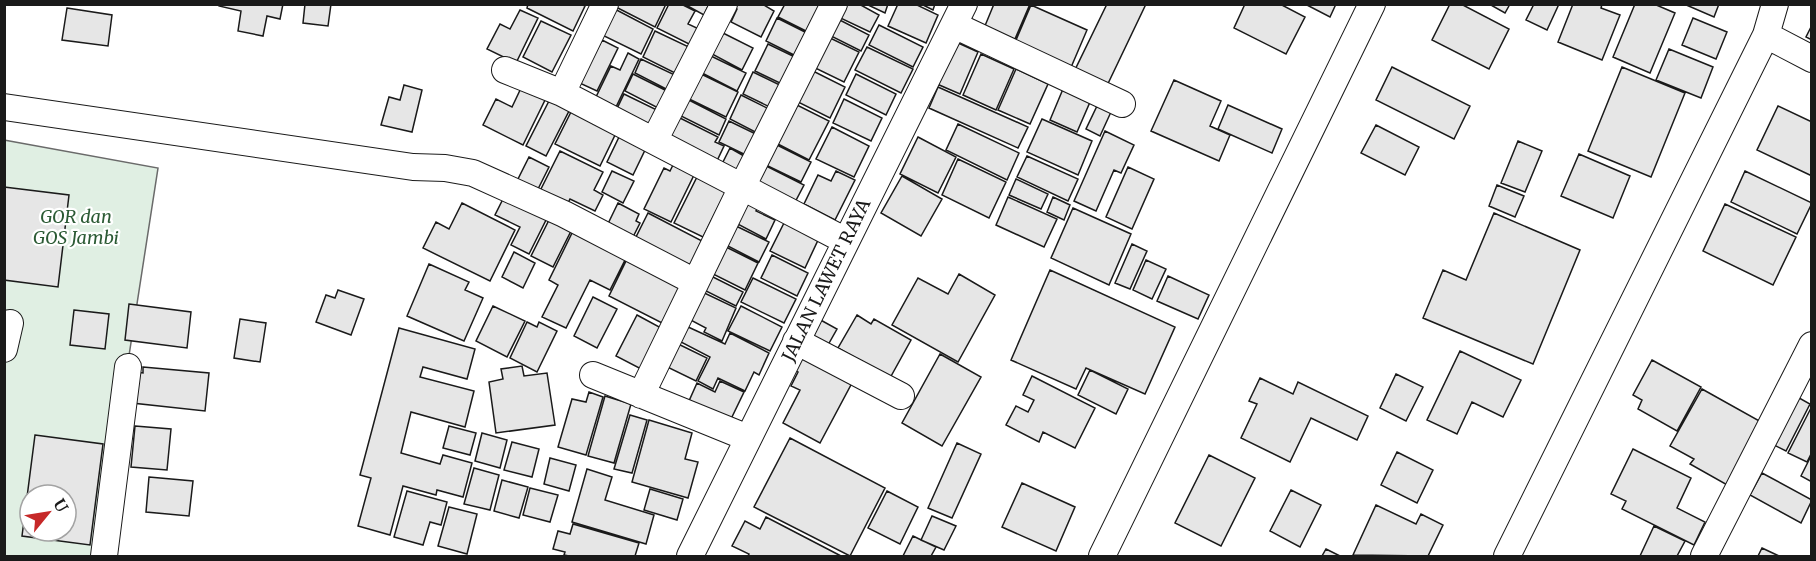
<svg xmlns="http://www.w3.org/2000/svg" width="1816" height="561" font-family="Merriweather,serif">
	<rect width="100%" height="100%" fill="#fff"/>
	<!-- green -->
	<path fill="#e0efe3" stroke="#6a6a6a" stroke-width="1.5" fill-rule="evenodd" d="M4 140 158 168 98 556H5ZM30 495H66V531H30Z"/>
	<!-- building -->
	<path fill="#e6e6e6" stroke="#1a1a1a" stroke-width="1.5" fill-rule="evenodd" d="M219 4H283L280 19 267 16 263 36 238 31 241 11 219 6Z
		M305 4H331L328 26 303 23Z
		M528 4H581L585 6 573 31 527 8Z
		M610 4H666L655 27Z
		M669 4H681L695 11 688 24 699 29 691 45 657 28Z
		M684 4H709L704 15Z
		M762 4 774 11 761 37 731 22 737 9 728 4Z
		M785 4H826L812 34 778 17Z
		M839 4H859L879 15 870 32 834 15Z
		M866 4H888L885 13Z
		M898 4H915L938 15 926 43 888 26Z
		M921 4H935L933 10Z
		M994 4H1030L1012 46 982 33Z
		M1107 4H1146L1103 94 1071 78Z
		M1245 4H1280L1305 17 1286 54 1234 28Z
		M1305 4H1336L1330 17Z
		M1450 4H1461L1509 29 1489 69 1432 40Z
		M1489 4H1510L1505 13Z
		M1534 4H1559L1547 30 1526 20Z
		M1573 4H1602L1601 8 1620 15 1602 60 1558 42Z
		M1635 4H1654L1675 13 1650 73 1613 57Z
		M1684 4H1719L1714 17Z
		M1031 5 1087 30 1069 72 1013 47Z
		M609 6 653 29 641 54 596 32Z
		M67 8 112 15 108 46 62 40Z
		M520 10 538 18 516 63 487 49 500 24 510 29Z
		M832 16 869 35 861 51 825 33Z
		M777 18 811 35 800 58 766 41Z
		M1693 18 1727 32 1716 59 1682 45Z
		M541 21 571 35 552 72 523 57Z
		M879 25 923 47 913 67 869 45Z
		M1812 25V40L1806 37Z
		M655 31 691 48 679 75 643 57Z
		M723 33 753 48 742 70 712 54Z
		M824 35 859 52 844 82 809 65Z
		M602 40 618 48 597 91 573 80 585 54 593 58Z
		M956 42 978 52 960 94 937 84Z
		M768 44 799 59 786 86 755 71Z
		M867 47 913 69 901 93 855 70Z
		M1669 49 1713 67 1701 98 1656 80Z
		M628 53 639 59 616 107 596 97 611 66 620 70Z
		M981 54 1014 69 996 110 963 95Z
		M711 56 746 73 737 91 702 73Z
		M641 59 677 76 670 91 635 73Z
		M805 67 845 87 830 118 790 98Z
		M1392 67 1470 106 1454 139 1376 100Z
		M1622 67 1685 93 1651 177 1588 151Z
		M1016 69 1048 84 1030 124 998 110Z
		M695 71 738 92 726 117 683 96Z
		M753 72 786 88 776 110 743 94Z
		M633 74 671 93 662 110 625 91Z
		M856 74 896 94 886 115 846 95Z
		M1174 80 1221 101 1210 126 1230 135 1219 161 1151 131Z
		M404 85 422 90 412 132 381 125 389 97 400 100Z
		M522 86 546 98 523 145 483 125 496 99 512 107Z
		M938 87 1028 127 1018 148 929 108Z
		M1063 89 1090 102 1077 132 1050 120Z
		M624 94 661 112 650 133 614 115Z
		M741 95 775 112 763 136 730 119Z
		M683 97 726 119 719 135 675 113Z
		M550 99 570 109 546 156 526 146Z
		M844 99 882 118 871 141 833 123Z
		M789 101 829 121 809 160 770 140Z
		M1228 105 1282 129 1272 153 1218 129Z
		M1097 106 1111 112 1100 136 1086 129Z
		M1778 106 1812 122V176L1757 150Z
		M572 110 616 133 600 166 555 144Z
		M674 115 718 137 715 142 724 146 715 165 662 139Z
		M1042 119 1092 141 1078 175 1027 152Z
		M729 121 762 137 752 158 719 142Z
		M958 124 1019 153 1007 180 946 150Z
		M1376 125 1419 147 1405 175 1361 153Z
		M832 127 869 146 854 177 816 159Z
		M1105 131 1134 145 1121 173 1114 170 1096 211 1074 201Z
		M620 135 646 148 633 175 607 162Z
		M918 137 956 157 938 193 900 174Z
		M1518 141 1542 151 1525 192 1501 183Z
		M771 142 811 162 801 182 760 162Z
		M730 148 751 160 743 177 721 166Z
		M560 151 603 172 594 190 603 195 595 211 570 199 564 211 537 197Z
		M1579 154 1630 176 1613 218 1561 196Z
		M1027 156 1078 179 1068 201 1017 177Z
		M529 157 549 167 534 197 514 187Z
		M958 159 1006 182 989 218 942 195Z
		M674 163 695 173 671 222 644 209 664 168 670 171Z
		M760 163 804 185 793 206 749 184Z
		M1128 167 1154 179 1132 229 1106 217Z
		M612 171 634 181 623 203 602 192Z
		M836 171 855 180 835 220 804 204 818 175 831 181Z
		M1745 171 1812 203 1797 234 1731 202Z
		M699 173 728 187 703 237 674 223Z
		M902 176 942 199 921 236 881 213Z
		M1016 179 1048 194 1041 209 1009 195Z
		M1497 185 1524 196 1515 217 1489 206Z
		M4 187 69 195 58 287 4 280Z
		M744 191 761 200 756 211 775 220 766 239 730 220Z
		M505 195 548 216 529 254 511 245 520 227 495 215Z
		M1008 197 1057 219 1044 247 996 225Z
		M1053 197 1070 205 1064 220 1047 212Z
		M462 203 515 230 490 281 423 248 436 222 449 229Z
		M618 203 639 214 636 221 640 223 632 239 604 232Z
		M1725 204 1796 237 1773 285 1703 251Z
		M1073 208 1131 234 1109 285 1051 258Z
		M648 213 704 242 688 273 632 245Z
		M1494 213 1580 250 1533 364 1423 318 1443 270 1466 280Z
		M551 216 573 227 553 267 531 256Z
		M785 221 819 238 805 268 770 251Z
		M732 224 769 242 759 262 722 243Z
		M574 229 627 256 610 290 590 280 566 328 542 317 558 285 549 280Z
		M716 242 758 263 745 290 703 269Z
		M1132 244 1147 251 1130 289 1115 283Z
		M514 252 535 263 523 288 502 277Z
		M772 255 808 273 797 296 761 278Z
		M628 257 684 284 664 324 609 296Z
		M1146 260 1166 269 1152 299 1133 290Z
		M429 264 469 282 465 290 483 298 464 341 407 316Z
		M1050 270 1175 327 1145 394 1086 368 1076 389 1011 360Z
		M703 272 743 292 736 306 696 286Z
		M959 274 995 295 958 362 892 325 918 278 948 294Z
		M1168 276 1209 295 1198 319 1157 301Z
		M753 278 796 299 784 323 741 302Z
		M696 289 736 308 722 341 704 332 706 328 683 316Z
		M338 290 364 299 351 335 316 322 326 295 335 298Z
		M593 297 617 309 597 348 574 336Z
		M129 304 191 312 187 348 125 340Z
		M493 306 525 321 507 357 476 341Z
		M741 306 782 327 770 351 728 331Z
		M74 310 109 314 105 349 70 345Z
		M637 315 663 329 643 370 616 356Z
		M857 315 871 324 874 319 911 340 890 378 838 348Z
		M817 318 837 329 824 352 804 341Z
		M240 319 266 323 260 362 234 358Z
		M527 322 537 327 539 322 557 331 537 372 510 358Z
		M686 326 725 344 730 333 769 353 759 375 754 372 745 391 718 378 713 389 698 381 710 357 679 341Z
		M399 328 475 349 467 379 423 367 420 377 474 391 465 427 411 412 401 453 440 464 443 455 472 463 463 497 437 490 436 495 403 486 390 535 358 526 371 478 360 475Z
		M670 340 707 358 696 381 659 363Z
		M1460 351 1521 380 1503 417 1472 402 1457 434 1427 420Z
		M800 352 853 381 820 443 783 423 800 390 791 386 798 372 792 369Z
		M940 354 981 377 942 446 902 423Z
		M1652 360 1701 387 1677 431 1638 409 1642 400 1633 395Z
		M522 366 524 376 547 373 555 425 496 433 489 382 503 379 501 369Z
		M143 367 209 373 205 411 132 403 135 372 143 373Z
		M1090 370 1128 389 1116 414 1078 395Z
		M1396 374 1423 387 1406 421 1380 408Z
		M1032 376 1095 408 1075 448 1043 432 1039 442 1006 425 1016 406 1028 412 1034 400 1023 395Z
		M1260 378 1293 394 1298 382 1368 416 1357 440 1311 418 1290 462 1241 438 1257 404 1249 401Z
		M720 381 744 392 730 421 689 401 697 383 715 392Z
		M1702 389 1763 423 1729 486 1690 464 1694 459 1670 446Z
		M589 392 603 397 586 455 558 447 572 399 586 402Z
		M1792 394 1810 404 1786 451 1768 442Z
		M605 396 631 404 614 463 588 456Z
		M1812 406V452L1807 462 1788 453Z
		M630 415 647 420 632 473 614 469Z
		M649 420 692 433 685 459 698 462 688 498 632 482Z
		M135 426 171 429 167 470 131 467Z
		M449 426 476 433 470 455 443 448Z
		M482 433 507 440 500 468 475 461Z
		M35 435 103 444 90 545 22 536ZM30 495H66V531H30Z
		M790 438 885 488 850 556 754 507Z
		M512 442 539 449 532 477 504 470Z
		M957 443 981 454 952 518 928 508Z
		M1633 449 1691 478 1677 508 1705 522 1694 545 1622 509 1626 501 1611 494Z
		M1397 452 1433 470 1417 503 1381 485Z
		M1812 454V482L1801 476Z
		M1209 455 1255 478 1221 546 1175 523Z
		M550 458 576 465 569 491 544 484Z
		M474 468 499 475 490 510 464 504Z
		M587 469 612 477 605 500 654 515 646 544 572 522Z
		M1762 473 1812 500 1801 523 1750 495Z
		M149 477 193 481 189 516 146 512Z
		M502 480 528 487 519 518 494 511Z
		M1022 483 1075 507 1056 551 1002 527Z
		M530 488 558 495 550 522 523 515Z
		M650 489 683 499 677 520 644 510Z
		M1291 490 1321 505 1300 547 1270 531Z
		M407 491 447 502 441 525 430 522 423 545 394 537Z
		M887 491 918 507 900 544 868 528Z
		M1376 505 1416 524 1421 514 1443 525 1428 556 1353 555Z
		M449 507 477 514 467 554 438 546Z
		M932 516 956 526 944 550 921 540Z
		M766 517 841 556H748L749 554 732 546 745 521 760 529Z
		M573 524 639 543 635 556H569L564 555 565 552 553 549 558 531 570 534Z
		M1654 526 1685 541 1677 556H1640Z
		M913 536 936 547 931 556H903Z
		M1762 548 1779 556H1758Z
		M1326 549 1340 556H1322Z"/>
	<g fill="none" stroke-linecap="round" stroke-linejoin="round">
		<!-- minor casing -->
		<g stroke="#1a1a1a" stroke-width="28">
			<path id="minor" d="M954 25 1122 104
				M1766 35 1812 59
				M505 70 562 93 846 241
				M562 93 605 4
				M4 107 413 167 445 168 473 173 564 214 695 282
				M654 141 724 4
				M796 341 901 396
				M4 349 10 323
				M593 375 748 438
				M641 395 742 187 834 4
				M104 556 128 367
				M690 556 964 4
				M1102 556 1372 4
				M1507 556 1766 35 1775 4
				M1704 556 1812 345"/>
		</g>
		<!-- minor -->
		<use href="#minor" stroke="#fff" stroke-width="26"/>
	</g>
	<g text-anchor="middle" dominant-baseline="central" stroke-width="4.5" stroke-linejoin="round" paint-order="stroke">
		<!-- park labels -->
		<g font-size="18" font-style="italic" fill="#2b5a34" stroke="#fff">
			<text x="76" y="216">GOR dan<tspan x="76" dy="21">GOS Jambi</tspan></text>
		</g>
		<!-- street labels -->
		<g font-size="18" fill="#1a1a1a" stroke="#fff">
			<text transform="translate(826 280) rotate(-64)">JALAN LAWET RAYA</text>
		</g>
	</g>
	<!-- border -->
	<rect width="1816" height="561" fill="none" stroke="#1a1a1a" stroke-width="12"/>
	<!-- north arrow -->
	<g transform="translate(48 513) rotate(60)"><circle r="28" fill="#ffffff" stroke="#a3a3a3" stroke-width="1.5"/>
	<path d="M0-4.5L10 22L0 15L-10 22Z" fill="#c62828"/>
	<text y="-9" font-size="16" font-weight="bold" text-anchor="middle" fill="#1a1a1a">U</text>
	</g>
</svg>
